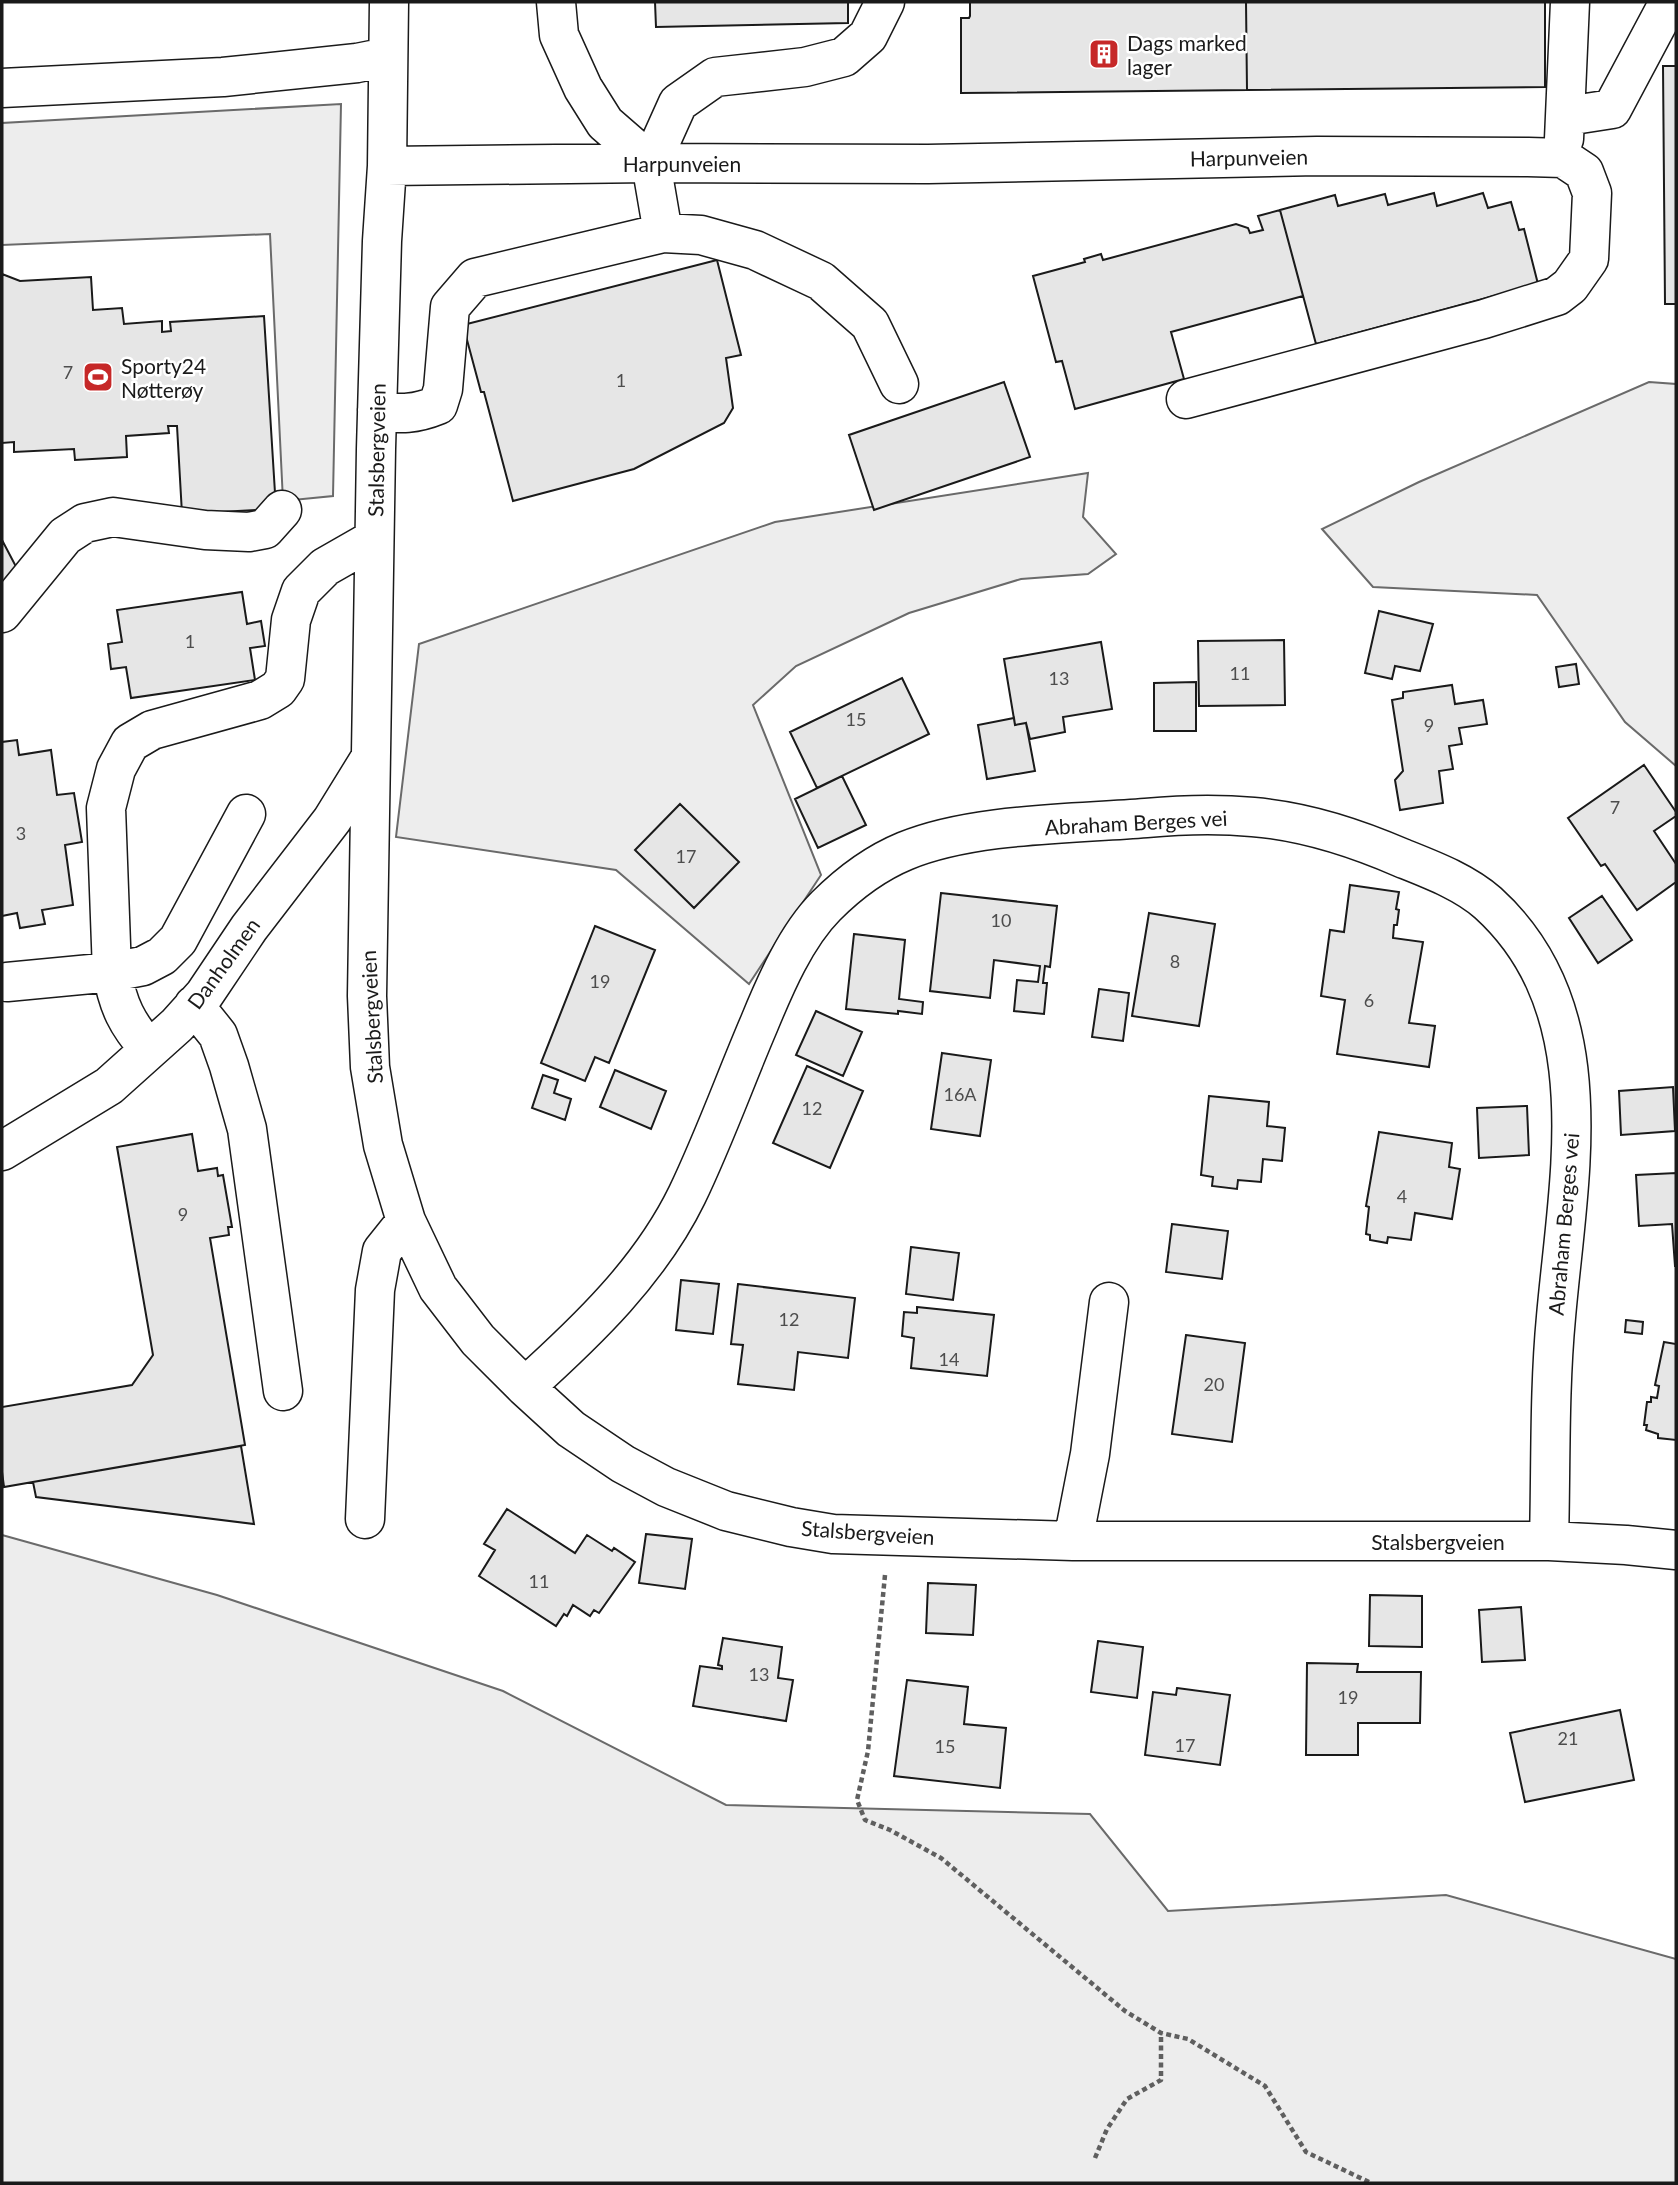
<svg xmlns="http://www.w3.org/2000/svg" width="1678" height="2185" font-family="Lato,sans-serif">
	<rect width="100%" height="100%" fill="#fff"/>
	<!-- built -->
	<path fill="#ededed" stroke="#6a6a6a" stroke-width="2" d="M341 104 333 496 283 501 270 234 2 245V123Z
		M1649 382 1676 384V766L1625 722 1537 595 1373 587 1322 529 1419 482Z
		M1088 473 1083 517 1116 554 1088 574 1021 579 909 613 796 666 753 705 821 875 749 984 616 870 396 837 419 644 775 522Z
		M2 1535 217 1595 503 1691 726 1805 1090 1814 1168 1911 1446 1895 1676 1959V2183H2Z"/>
	<!-- building -->
	<path fill="#e6e6e6" stroke="#1a1a1a" stroke-width="2" d="M655 2H848V23L656 27Z
		M970 2H1246L1247 90 961 93V18H969L970 16Z
		M1246 2H1545V87L1247 90Z
		M1663 66H1676V304H1665Z
		M1434 193 1437 206 1483 193 1488 208 1511 202 1519 230 1524 229 1538 284 1316 344 1280 210 1335 195 1338 206 1385 194 1388 205Z
		M1280 210 1303 296 1171 332 1184 379 1075 409 1062 361 1056 362 1033 276 1085 262 1084 259 1101 254 1103 260 1236 224 1248 228 1250 233 1263 230 1258 216Z
		M717 260 741 355 726 358 733 408 724 423 634 469 513 501 484 392H481L463 325Z
		M2 274 20 281 91 277 93 310 122 308 124 324 162 321V332L171 331 170 322 264 316 276 509 182 514 177 426H168L169 433 126 436 127 457 75 460 74 449 14 452V442L2 443Z
		M1004 382 1030 457 874 510 849 435Z
		M2 540 22 578 2 589Z
		M242 592 247 624 261 621 265 646 250 648 255 680 131 698 126 667 111 669 108 644 122 642 117 610Z
		M1379 611 1433 624 1420 671 1395 666 1392 679 1365 673Z
		M1284 640 1285 705 1199 706 1198 641Z
		M1101 642 1112 709 1063 717 1065 732 1030 739 1026 723 1015 725 1004 659Z
		M1576 664 1579 684 1559 687 1556 667Z
		M902 678 929 734 817 788 790 732Z
		M1196 682V731H1154V683Z
		M1452 685 1455 704 1483 700 1487 724 1459 728 1462 744 1449 746 1453 769 1439 771 1443 803 1400 810 1395 780 1403 771 1392 700 1403 698V692Z
		M1014 718 1015 725 1026 723 1035 771 987 779 978 725Z
		M17 740 19 755 51 750 57 795 74 793 82 842 65 845 73 905 42 910 45 924 20 928 17 913 2 916V742Z
		M1644 765 1676 812V816L1654 831 1676 864V882L1637 910 1605 864 1601 866 1568 818Z
		M842 776 866 825 818 848 795 799Z
		M680 804 739 862 694 908 635 850Z
		M1350 885 1399 892 1396 909 1399 910 1397 925H1394L1393 938 1423 942 1409 1023 1435 1026 1429 1067 1337 1054 1345 1000 1321 996 1330 930 1344 932Z
		M941 893 1057 906 1050 967 1045 966 1043 983H1047L1044 1014 1014 1011 1017 980 1038 982 1040 966 994 960 990 998 930 991Z
		M1602 896 1632 940 1598 963 1569 918Z
		M1149 913 1215 924 1199 1026 1132 1016Z
		M595 926 655 950 609 1063 595 1057 585 1081 541 1063Z
		M854 934 905 940 899 999 923 1002 922 1014 898 1011V1014L846 1009Z
		M1099 989 1129 993 1123 1041 1092 1037Z
		M816 1011 862 1032 843 1076 796 1055Z
		M942 1053 991 1060 980 1136 931 1129Z
		M807 1066 863 1091 830 1168 773 1143Z
		M615 1070 666 1091 651 1129 600 1107Z
		M543 1075 558 1080 554 1093 571 1099 565 1120 532 1108Z
		M1673 1087 1675 1131 1621 1135 1619 1091Z
		M1209 1096 1269 1102 1267 1126 1285 1128 1282 1161 1263 1159 1261 1182 1238 1180 1237 1189 1212 1186 1213 1177 1201 1175Z
		M1527 1106 1529 1155 1479 1158 1477 1108Z
		M1379 1132 1452 1143 1449 1167 1460 1169 1452 1219 1415 1213 1411 1240 1388 1237 1387 1243 1370 1240V1235L1366 1234 1369 1207 1366 1206Z
		M192 1134 198 1171 217 1168 218 1176 223 1175 232 1227H228L229 1235 210 1238 245 1445 4 1487 2 1472V1407L132 1385 153 1355 117 1147Z
		M1676 1173V1266H1675L1672 1224 1639 1226 1636 1175Z
		M1172 1224 1228 1231 1222 1279 1166 1272Z
		M911 1247 959 1253 953 1300 906 1294Z
		M681 1280 719 1284 713 1334 676 1330Z
		M738 1284 855 1298 848 1358 798 1352 794 1390 738 1384 743 1345 731 1344Z
		M917 1307 994 1315 987 1376 911 1368 914 1338 902 1336 904 1312 917 1313Z
		M1626 1320 1643 1322 1642 1334 1625 1332Z
		M1186 1335 1245 1343 1232 1442 1172 1434Z
		M1664 1342 1676 1344V1440L1658 1438V1434L1646 1430 1647 1425H1644L1647 1402H1651V1397L1657 1398 1659 1386 1655 1385Z
		M241 1446 254 1524 36 1497 33 1482Z
		M507 1509 575 1553 587 1535 612 1551 614 1548 635 1562 599 1613 594 1610 590 1616 573 1605 567 1616 564 1614 556 1626 479 1576 495 1550 484 1544Z
		M646 1534 692 1539 685 1589 639 1583Z
		M928 1583 976 1585 973 1635 926 1633Z
		M1370 1595 1422 1596V1647L1369 1646Z
		M1521 1607 1525 1660 1482 1662 1479 1610Z
		M723 1638 782 1647 778 1678 793 1680 786 1721 693 1706 700 1666 722 1669V1666L718 1665Z
		M1098 1641 1143 1647 1137 1698 1091 1692Z
		M1307 1663 1358 1664 1357 1672H1421L1420 1723H1358V1755H1306Z
		M907 1680 968 1687 964 1724 1006 1728 1000 1788 894 1776Z
		M1177 1688 1230 1695 1220 1765 1145 1755 1153 1692 1176 1695Z
		M1620 1710 1634 1780 1525 1802 1510 1733Z"/>
	<g fill="none" stroke-linecap="round" stroke-linejoin="round">
		<!-- minor casing -->
		<g stroke="#1a1a1a" stroke-width="41">
			<path id="minor" d="M389 2 387 166 382 241 376 449 367 996 370 1067 383 1145 406 1221 438 1288 478 1340 525 1387 571 1429 623 1464 666 1487 726 1511 791 1527 833 1534 1073 1541H1549L1626 1545 1676 1550
				M556 2 559 35 583 88 605 123 651 163
				M2 88 223 77 357 63 387 57
				M1567 116 1612 109 1669 2
				M1564 139 1570 2
				M387 166 651 163 928 164 1317 156 1528 157 1563 158 1584 172 1592 193 1589 259 1570 286 1557 296 1484 319 1186 399
				M663 233 651 163 678 103 715 77 805 67 844 57 868 36 885 2
				M377 410C400 415 416 414 438 405L443 389 450 307 475 278 663 233 701 235 755 250 821 281 870 324 899 384
				M2 613 65 536 85 523 113 517 205 530 249 532 265 529 282 510
				M7 982 112 972 143 966 162 956 178 940 246 814
				M194 1005 218 1035 229 1066 247 1129 283 1391
				M149 1049C127 1024 118 1006 112 972L106 808 116 769 130 743 152 730 260 700 278 689 285 679 291 620 301 591 325 567 374 539
				M2 1151 109 1086 177 1025 204 995 249 928 332 820 369 760
				M525 1387C587 1331 650 1271 687 1195 714 1139 735 1080 759 1024 775 985 796 936 826 906 848 884 876 863 905 851 973 823 1072 824 1146 818 1178 815 1221 814 1253 817 1303 821 1356 838 1402 858 1432 870 1464 882 1488 903 1606 1010 1568 1178 1556 1317 1549 1391 1551 1467 1549 1541
				M365 1519 375 1290 382 1251 406 1221
				M1073 1541 1090 1454 1109 1302"/>
		</g>
		<!-- path -->
		<path stroke="#5f5f5f" stroke-width="4.5" stroke-dasharray="5 3.5" stroke-linecap="butt" d="M885 1575 868 1751 857 1800 865 1820 890 1830 941 1858 1125 2011 1161 2033 1188 2039 1265 2086 1306 2152 1371 2183
			M1095 2158 1107 2129 1127 2099 1161 2080V2033"/>
		<!-- minor -->
		<use href="#minor" stroke="#fff" stroke-width="38"/>
	</g>
	<!-- icons -->
	<defs>
		<g id="building-square" transform="scale(1.575)"><rect x="-9" y="-9" width="18" height="18" rx="4" fill="#c62828" stroke="#fff"/><path d="M-4-6H4V6H1V3H-1V6H-4ZM-2.5-4.3h1.7v1.8h-1.7ZM.8-4.3h1.7v1.8H.8ZM-2.5-1h1.7V.8h-1.7ZM.8-1h1.7V.8H.8Z" fill="#fff"/></g>
		<g id="stadium-square" transform="scale(1.575)"><rect x="-9" y="-9" width="18" height="18" rx="4" fill="#c62828" stroke="#fff"/><path d="M0-5a6.5 5 0 1 0 0 10a6.5 5 0 1 0 0-10ZM-3.5-1.8h7v3.6h-7Z" fill="#fff"/></g>
	</defs>
	<g fill-rule="evenodd">
		<use href="#building-square" x="1104" y="54"/>
		<use href="#stadium-square" x="98" y="377"/>
	</g>
	<g text-anchor="middle" dominant-baseline="central" stroke-width="5" stroke-linejoin="round" paint-order="stroke">
		<!-- number labels -->
		<g font-size="18" fill="#4d4d4d">
			<text x="68" y="372">7</text>
			<text x="621" y="380">1</text>
			<text x="190" y="641">1</text>
			<text x="1240" y="673">11</text>
			<text x="1059" y="678">13</text>
			<text x="856" y="719">15</text>
			<text x="1429" y="725">9</text>
			<text x="1615" y="807">7</text>
			<text x="21" y="833">3</text>
			<text x="686" y="856">17</text>
			<text x="1001" y="920">10</text>
			<text x="1175" y="961">8</text>
			<text x="600" y="981">19</text>
			<text x="1369" y="1000">6</text>
			<text x="960" y="1094">16A</text>
			<text x="812" y="1108">12</text>
			<text x="1402" y="1196">4</text>
			<text x="183" y="1214">9</text>
			<text x="789" y="1319">12</text>
			<text x="949" y="1359">14</text>
			<text x="1214" y="1384">20</text>
			<text x="539" y="1581">11</text>
			<text x="759" y="1674">13</text>
			<text x="1348" y="1697">19</text>
			<text x="1568" y="1738">21</text>
			<text x="1185" y="1745">17</text>
			<text x="945" y="1746">15</text>
		</g>
		<!-- poi labels -->
		<g font-size="21" fill="#1a1a1a" stroke="#fff" text-anchor="start">
			<text x="1127" y="42">Dags marked<tspan x="1127" dy="24">lager</tspan></text>
			<text x="121" y="365">Sporty24<tspan x="121" dy="24">Nøtterøy</tspan></text>
		</g>
		<!-- street labels -->
		<g font-size="21" fill="#1a1a1a" stroke="#fff">
			<text transform="translate(1249 157) rotate(-1)">Harpunveien</text>
			<text x="682" y="163">Harpunveien</text>
			<text transform="translate(376 450) rotate(-89)">Stalsbergveien</text>
			<text transform="translate(1136 822) rotate(-3)">Abraham Berges vei</text>
			<text transform="translate(223 963) rotate(-54)">Danholmen</text>
			<text transform="translate(371 1017) rotate(-93)">Stalsbergveien</text>
			<text transform="translate(1563 1224) rotate(-85)">Abraham Berges vei</text>
			<text transform="translate(868 1532) rotate(4)">Stalsbergveien</text>
			<text x="1438" y="1541">Stalsbergveien</text>
		</g>
	</g>
	<!-- border -->
	<rect width="1678" height="2185" fill="none" stroke="#1a1a1a" stroke-width="7"/>
</svg>
